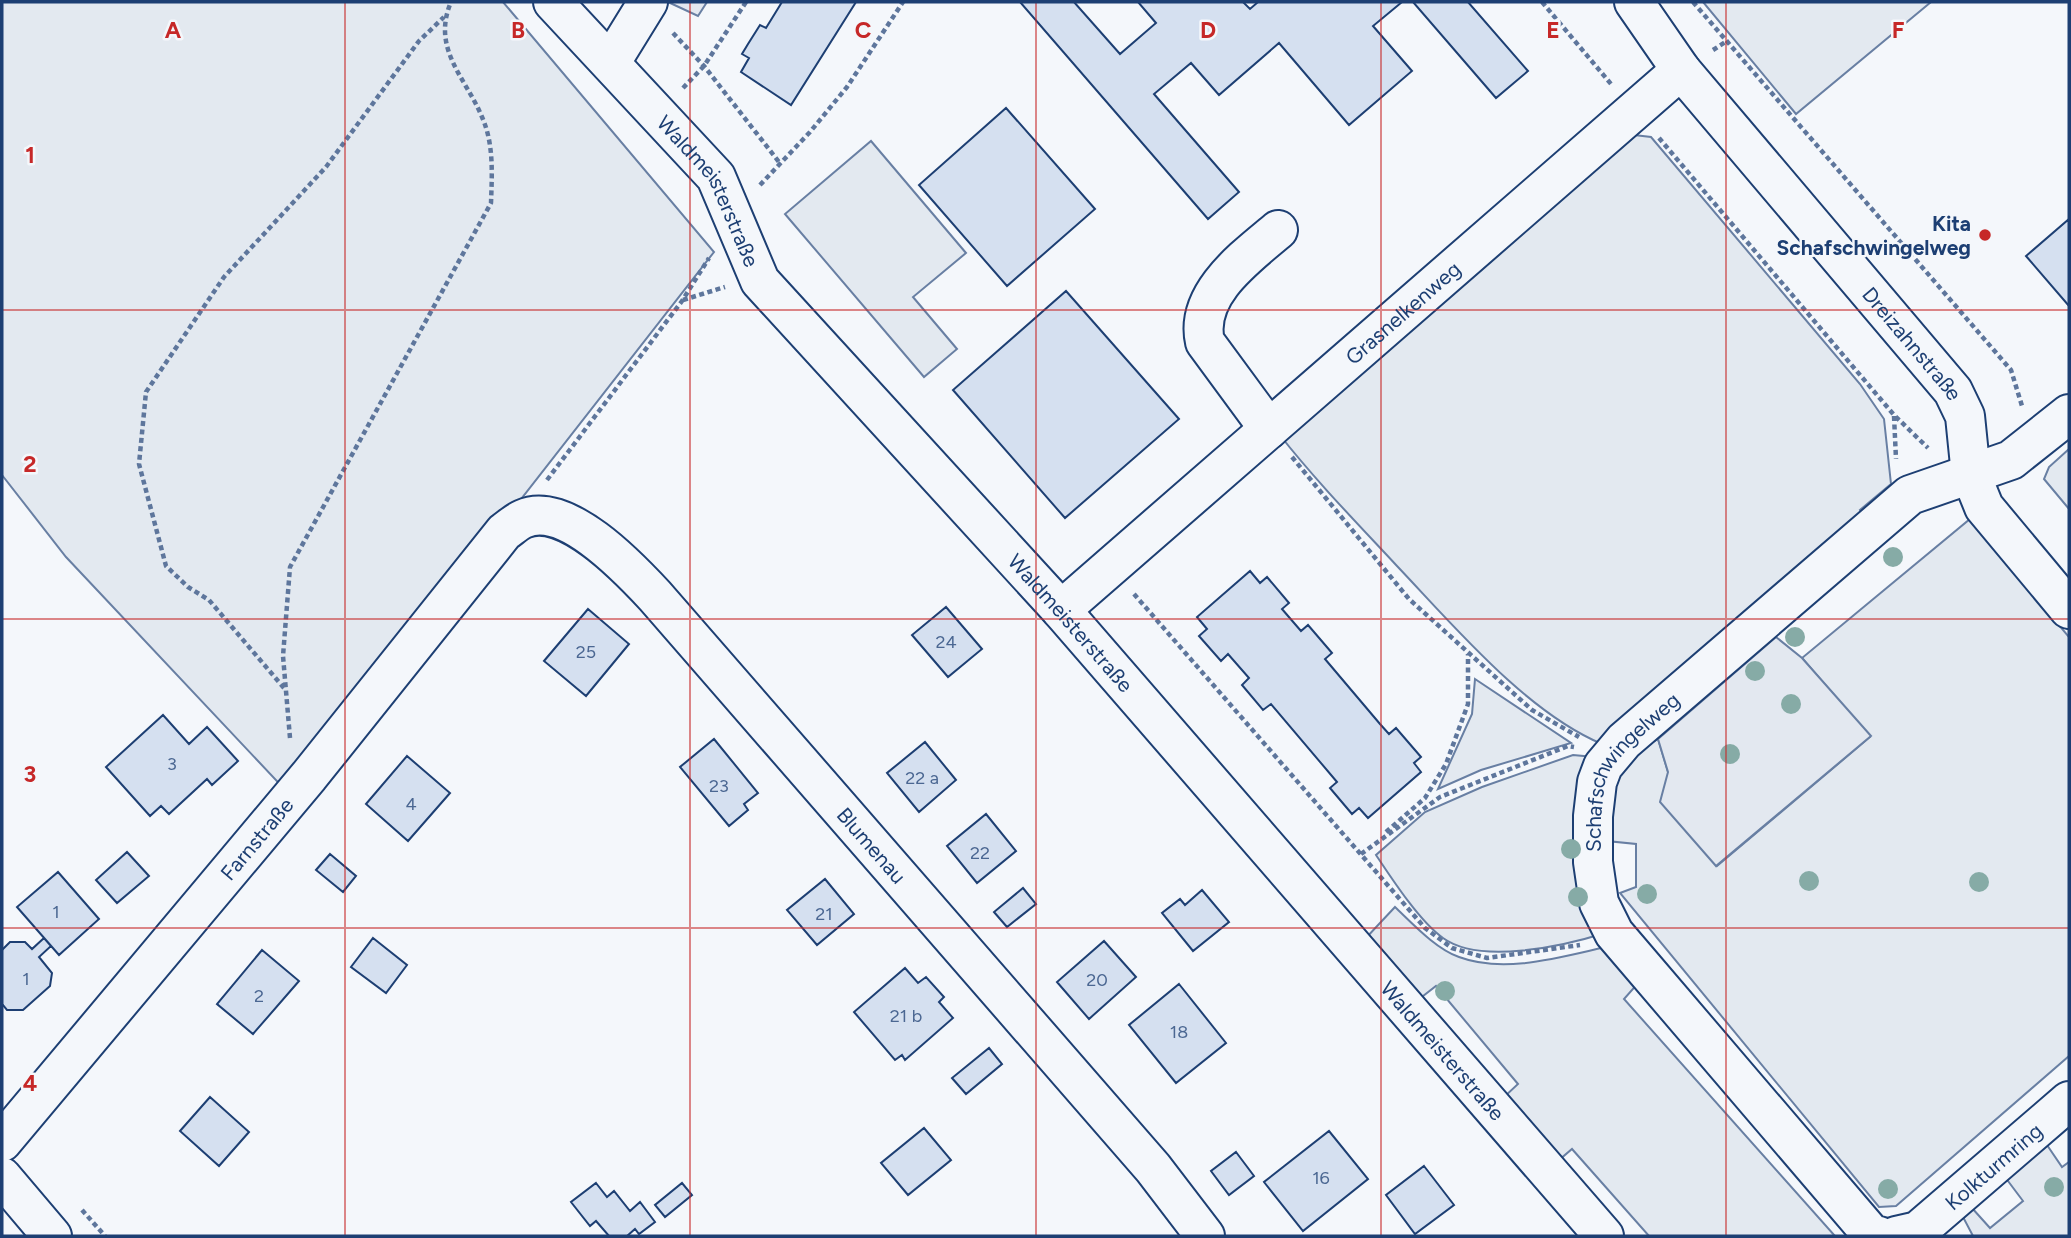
<svg xmlns="http://www.w3.org/2000/svg" width="2071" height="1238" font-family="Figtree,sans-serif">
	<rect width="100%" height="100%" fill="#f4f7fb"/>
	<!-- green -->
	<path fill="#e3e9f0" stroke="#687fa3" stroke-width="2" d="M2 2H503L714 252 290 795 66 557 2 475Z
		M1703 2H1931L1796 114Z
		M1634 135 1651 137 1860 384 1884 419 1891 484 1860 510 1865 518 1602 744C1526 712 1454 626 1397 566 1357 523 1316 481 1279 434Z
		M871 141 966 253 913 297 957 349 924 377 785 214Z
		M2069 449V509L2044 479 2049 467Z
		M1970 519 2069 637V1056L1896 1206 1879 1207 1620 893 1636 887V844L1607 841C1612 786 1606 768 1658 739L1668 772 1717 866 1870 737 1802 658Z
		M1475 679 1571 743 1481 770 1438 789 1472 714Z
		M1573 755 1594 757 1605 933C1564 946 1480 965 1443 938 1420 922 1392 879 1376 855L1425 812 1482 787Z
		M1395 907C1413 924 1436 949 1459 957 1507 975 1567 955 1615 945L1640 981 1624 999 1835 1236H1649L1572 1149 1559 1160 1503 1098 1518 1084 1436 986 1418 1000 1364 940Z
		M2047 1145 2062 1167 2069 1162V1236H1973L1963 1217 1972 1208 1990 1228 2023 1201 2005 1177Z"/>
	<!-- parking -->
	<path fill="#e3e8f0" stroke="#687fa3" stroke-width="2" d="M668 2H707L698 16Z
		M1776 637 1802 658 1871 736 1716 866 1660 802 1668 772 1658 739Z"/>
	<!-- building -->
	<path fill="#d5e0f0" stroke="#1d3f73" stroke-width="2" d="M782 2H856L791 105 741 72 749 58 742 54 748 44 760 25 766 28Z
		M1020 2H1074L1120 54 1156 23 1138 2H1243L1250 9 1258 2H1402L1373 26 1412 71 1349 125 1279 43 1219 95 1191 63 1154 94 1239 192 1208 219Z
		M1413 2H1468L1528 71 1496 98Z
		M1006 108 1095 209 1007 286 919 185Z
		M2069 219V306L2026 256Z
		M1066 291 1179 419 1065 518 953 390Z
		M1250 571 1260 583 1267 577 1289 603 1282 609 1301 631 1308 625 1332 653 1325 659 1380 724 1389 734 1396 728 1421 757 1414 763 1421 772 1368 818 1359 808 1352 814 1330 788 1337 782 1271 704 1263 710 1242 685 1249 678 1228 654 1221 661 1199 636 1207 629 1197 617Z
		M946 607 982 649 948 677 912 635Z
		M588 609 629 644 586 696 544 661Z
		M163 715 189 744 207 727 238 761 212 785 207 779 169 814 161 806 150 816 106 767Z
		M714 739 758 793 744 804 748 810 729 826 680 767Z
		M925 742 956 780 919 812 887 773Z
		M407 756 450 793 408 841 366 804Z
		M986 814 1016 851 977 883 947 846Z
		M127 852 149 876 117 903 96 880Z
		M330 854 356 876 343 892 316 870Z
		M58 872 99 919 59 955 17 907Z
		M825 879 854 914 817 945 787 910Z
		M1023 888 1036 904 1007 927 994 912Z
		M1202 890 1229 922 1193 951 1162 913 1180 899 1185 905Z
		M44 938 51 946 39 957 52 973 50 986 23 1010H7L2 1004V950L10 942H25L32 949Z
		M373 938 407 965 386 993 351 967Z
		M1104 941 1136 977 1089 1019 1057 982Z
		M262 950 299 981 253 1034 217 1004Z
		M905 968 918 983 926 977 944 997 939 1002 953 1018 905 1060 902 1055 895 1060 854 1012Z
		M1179 984 1226 1043 1176 1083 1129 1025Z
		M989 1048 1002 1064 966 1094 952 1078Z
		M210 1097 249 1132 219 1166 180 1131Z
		M924 1128 951 1160 908 1195 881 1163Z
		M1329 1131 1368 1179 1303 1231 1264 1182Z
		M1236 1152 1254 1176 1229 1195 1211 1171Z
		M1424 1166 1454 1205 1415 1234 1386 1195Z
		M596 1183 607 1197 614 1191 630 1211 640 1202 655 1222 639 1234 635 1229 627 1236H609L596 1221 590 1226 571 1202Z
		M682 1183 692 1195 665 1217 655 1205Z"/>
	<g fill="none" stroke-linecap="round" stroke-linejoin="round">
		<!-- minor casing -->
		<g stroke="#1d3f73" stroke-width="42">
			<g id="minor">
				<path id="s1" d="M553 2 716 177 760 281 1061 610 1604 1236"/>
				<path id="s2" d="M1634 2 1681 70 1953 391 1965 416 1971 475 1984 507 2069 609"/>
				<path d="M611 62 648 2"/>
				<path d="M1269 429 1205 342C1194 294 1246 257 1278 230"/>
				<path id="s3" d="M1061 610 1681 70"/>
				<path id="s4" d="M2 1142 309 776 504 532C510 528 516 522 523 519 565 500 629 568 655 596L1153 1168 1205 1236"/>
				<path d="M2 1177 52 1236"/>
				<path id="s5" d="M1879 1236H1873L1614 933 1599 903 1593 862V816L1597 782 1603 766 1624 741 1910 495 2011 460 2069 414"/>
				<path id="s6" d="M1896 1236 1918 1231 2069 1101"/>
			</g>
		</g>
		<!-- path -->
		<path stroke="#5e769c" stroke-width="4.5" stroke-dasharray="5 3.5" stroke-linecap="butt" d="M1542 2 1611 84
			M1693 2 2011 370 2022 406
			M673 33 704 66 779 162
			M1713 50 1727 41
			M683 88 704 66 746 2
			M1659 138 1894 415 1928 448
			M760 185 810 132 847 87 903 2
			M683 300 725 287
			M1894 416 1896 459
			M1292 457 1409 599 1532 710 1579 737
			M547 480 682 301 709 258
			M1134 594 1425 928 1452 948 1487 958 1580 945
			M284 688 209 600 188 587 166 566 139 464 146 392 224 277 326 167 419 41 444 17
			M290 738 283 656 290 567 491 203C492 174 494 144 482 117 466 78 431 49 451 2
			M1386 832 1425 798 1446 764 1468 704V654
			M1361 854 1440 797 1568 746 1574 747
			M82 1210 105 1236"/>
		<!-- minor -->
		<use href="#minor" stroke="#f4f7fb" stroke-width="38"/>
	</g>
	<!-- trees -->
	<g fill="#86aba6">
		<circle cx="1893" cy="557" r="10"/>
		<circle cx="1795" cy="637" r="10"/>
		<circle cx="1755" cy="671" r="10"/>
		<circle cx="1791" cy="704" r="10"/>
		<circle cx="1730" cy="754" r="10"/>
		<circle cx="1571" cy="849" r="10"/>
		<circle cx="1809" cy="881" r="10"/>
		<circle cx="1979" cy="882" r="10"/>
		<circle cx="1647" cy="894" r="10"/>
		<circle cx="1578" cy="897" r="10"/>
		<circle cx="1445" cy="991" r="10"/>
		<circle cx="2054" cy="1187" r="10"/>
		<circle cx="1888" cy="1189" r="10"/>
	</g>
	<!-- grid -->
	<path fill="none" stroke="#c62828" stroke-width="2" stroke-opacity="0.55" d="M345 2V1236M690 2V1236M1036 2V1236M1381 2V1236M1726 2V1236M2 310H2069M2 619H2069M2 928H2069"/>
	<!-- markers -->
	<circle fill="#c62828" stroke="#f4f7fb" stroke-width="2.5" cx="1985" cy="235" r="7"/>
	<g text-anchor="middle" dominant-baseline="central" stroke-width="5" stroke-linejoin="round" paint-order="stroke">
		<!-- number labels -->
		<g font-size="18" fill="#4b6792">
			<text x="946" y="642">24</text>
			<text x="586" y="652">25</text>
			<text x="172" y="764">3</text>
			<text x="922" y="778">22 a</text>
			<text x="719" y="786">23</text>
			<text x="411" y="804">4</text>
			<text x="980" y="853">22</text>
			<text x="56" y="912">1</text>
			<text x="824" y="914">21</text>
			<text x="26" y="979">1</text>
			<text x="1097" y="980">20</text>
			<text x="259" y="996">2</text>
			<text x="906" y="1016">21 b</text>
			<text x="1179" y="1032">18</text>
			<text x="1321" y="1178">16</text>
		</g>
		<!-- street labels -->
		<g font-size="21" fill="#1d3f73" stroke="#f4f7fb">
			<text stroke="none"><textPath href="#s1" startOffset="247">Waldmeisterstraße</textPath></text>
			<text stroke="none"><textPath href="#s3" startOffset="453">Grasnelkenweg</textPath></text>
			<text stroke="none"><textPath href="#s2" startOffset="441">Dreizahnstraße</textPath></text>
			<text stroke="none"><textPath href="#s1" startOffset="814">Waldmeisterstraße</textPath></text>
			<text stroke="none"><textPath href="#s5" startOffset="584">Schafschwingelweg</textPath></text>
			<text stroke="none"><textPath href="#s4" startOffset="396">Farnstraße</textPath></text>
			<text stroke="none"><textPath href="#s4" startOffset="1304">Blumenau</textPath></text>
			<text stroke="none"><textPath href="#s1" startOffset="1381">Waldmeisterstraße</textPath></text>
			<text stroke="none"><textPath href="#s6" startOffset="122">Kolkturmring</textPath></text>
		</g>
		<!-- poi labels -->
		<g font-size="21" font-weight="bold" fill="#1d3f73" stroke="#f4f7fb" text-anchor="end">
			<text x="1971" y="223">Kita<tspan x="1971" dy="24">Schafschwingelweg</tspan></text>
		</g>
	</g>
	<g font-size="23" text-anchor="middle" font-weight="bold" fill="#c62828" stroke="#f4f7fb" stroke-width="5" stroke-linejoin="round" paint-order="stroke">
		<text x="173" y="38">A</text>
		<text x="518" y="38">B</text>
		<text x="863" y="38">C</text>
		<text x="1208" y="38">D</text>
		<text x="1553" y="38">E</text>
		<text x="1898" y="38">F</text>
		<text x="30" y="163">1</text>
		<text x="30" y="472">2</text>
		<text x="30" y="782">3</text>
		<text x="30" y="1091">4</text>
	</g>
	<!-- border -->
	<rect width="2071" height="1238" fill="none" stroke="#1d3f73" stroke-width="7"/>
</svg>
